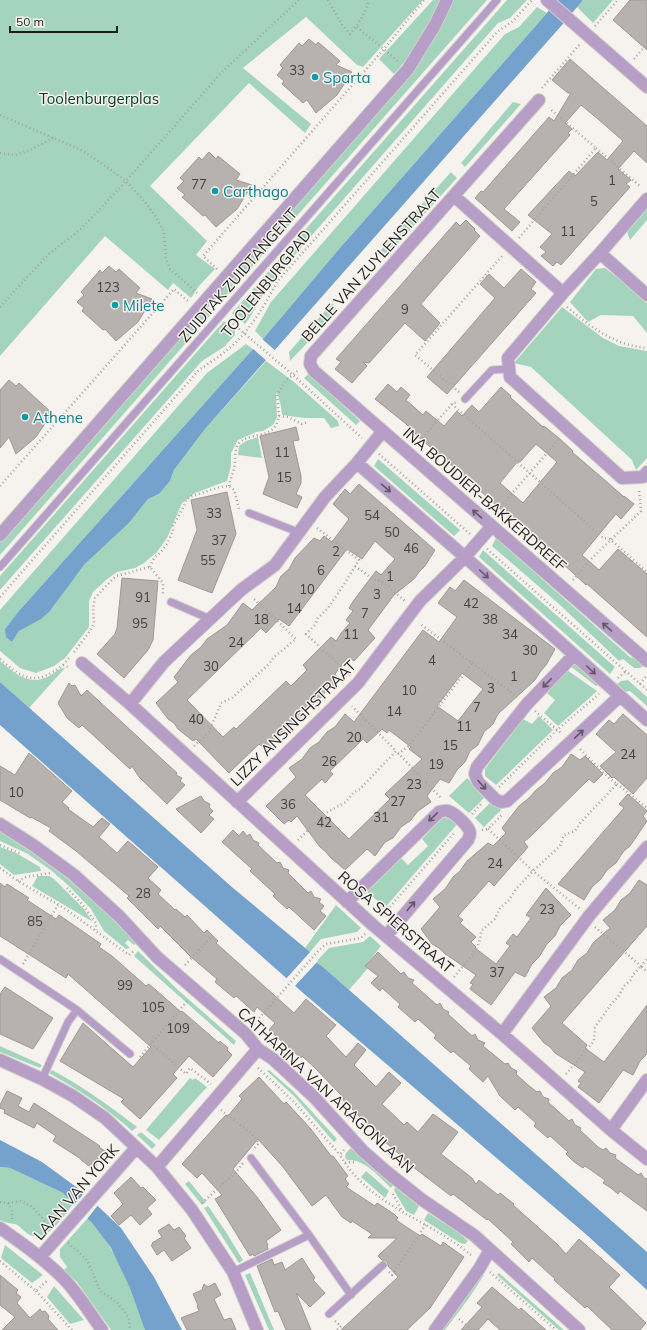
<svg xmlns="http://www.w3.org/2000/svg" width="647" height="1330" font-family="Mulish,sans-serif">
	<rect width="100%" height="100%" fill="#f6f3ef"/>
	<!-- green -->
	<path fill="#a4d5bc" d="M0 0H423L363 67 357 65 306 17 243 68 311 124 305 133 249 83 150 186 207 241 196 255 215 269 199 286 191 298 173 283 168 290 105 236 0 356Z
		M433 0H441C428 29 416 50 394 74L379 59Z
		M452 0H487L222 301 217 296 395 92 419 62Z
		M507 0H527L510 18 498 23 271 282C261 296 255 311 245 324L232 313Z
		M583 0H613L593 23 577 7Z
		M537 7 547 13 339 249 263 339 255 331 271 302 505 34 519 27Z
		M513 102 521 104 465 167 461 163Z
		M451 172 457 178 388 254 380 251Z
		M647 209V220L630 240 627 232Z
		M605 268 630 287 636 294 647 303V333L633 316 601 315 588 322 570 302 596 269Z
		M332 303 338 311 290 361 289 352Z
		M206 306 213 312 0 555V541Z
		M562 307 603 338 619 346 647 351V458L636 470 632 460 531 367 514 363Z
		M224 321 235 330V335L224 347 202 361 0 590V576Z
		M246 344 253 349 18 612 5 629 12 642 19 631 43 617 84 565 129 523 148 499 159 494 170 481 174 470 205 429 266 361 294 382 338 421 339 426 331 428 324 418H305L282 415 281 406 277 392 276 395 277 417 273 425 263 431 256 432 238 440 231 453V466L227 481 195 493 182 503 167 538 157 552 144 563 135 568 117 572 106 580 93 592 89 601V627L65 658 54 666 36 673 20 668 0 651V610L207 373Z
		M309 374 360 421 356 425 304 378Z
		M258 437 262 458 238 455 239 446 246 441Z
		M378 459 460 530 454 536 374 466Z
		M496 538 631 658 636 657 645 665 640 668H634L623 659 619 661 559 604 492 546Z
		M483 550 615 667 610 674 479 557Z
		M0 661C17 675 30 687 51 675 57 671 59 668 65 668L29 708 0 682Z
		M579 664 601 683 596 686 570 666Z
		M567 670 597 691 558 726 544 713 555 700 547 693Z
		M628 680 647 697V706L630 691 624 692 617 684 621 681Z
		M539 716 553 730 496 785 485 776V769L523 719 532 724Z
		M467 778 486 796 469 813 449 796Z
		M493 800 501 810 484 827 475 818Z
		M443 817 459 822 383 910 377 906 380 903 367 892 400 857 408 865 428 846 422 839Z
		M0 830C16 838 29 848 43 859 77 884 107 912 137 942L134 945 128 940 125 943 130 948 126 949 104 931 91 909 70 887 52 871 28 854 0 841Z
		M0 847 16 853 40 867 41 871 14 875 0 864Z
		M38 876H49L54 879 83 908 93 922 32 886Z
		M336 905 361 928 357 932 321 939 310 952 305 948Z
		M370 936 381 946 366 965 368 968 349 990 323 967 316 962 329 948 363 942Z
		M138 951 178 990 236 1041 234 1045 134 956Z
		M0 1046 40 1064 42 1065 40 1068 0 1052Z
		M52 1070C82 1086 110 1106 137 1127L132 1131C107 1108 79 1090 49 1073Z
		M269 1070 293 1091 337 1139 334 1142 294 1096 267 1071Z
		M190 1078 193 1080 195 1078 207 1087 159 1140 146 1130Z
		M141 1132 156 1145 152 1149 137 1135Z
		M351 1148 372 1168 393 1185 391 1188C378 1176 365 1159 347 1160L345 1157 346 1153Z
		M0 1167 10 1168 63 1193 74 1203C65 1214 50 1240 33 1236 26 1235 21 1226 15 1224 9 1223 5 1223 0 1220Z
		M366 1171 389 1191 385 1198 361 1177Z
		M189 1181 206 1202 202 1205 185 1184Z
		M395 1187 419 1206 414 1215 406 1211 394 1190Z
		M208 1206 226 1232 243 1260 239 1263 204 1208Z
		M428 1213 458 1232 468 1241 465 1244 460 1243 424 1220Z
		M88 1218C114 1246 136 1293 145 1330H111L77 1282 64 1270 67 1267 60 1257V1249Z
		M5 1245 43 1275 32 1283 1 1258Z
		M250 1273 274 1330H269L245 1275Z
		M481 1273 484 1275 469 1298 445 1330H440Z
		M499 1273 564 1330H559L497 1275Z
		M54 1286 84 1320 70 1324 47 1297Z"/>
	<!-- water -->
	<path fill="#74a2cd" d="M555 0H583L562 25 205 429 174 470 170 481 159 494 148 499 129 523 84 565 49 612 41 619 19 631 12 642 6 637 5 629 18 612 253 349 263 339 339 249 547 13Z
		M0 682 233 888 310 952 316 962 323 967 647 1252V1290L588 1236 302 992 0 725Z
		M0 1140 42 1162 83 1192 121 1228 154 1277 182 1330H145L130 1288 111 1248 93 1224 63 1193 10 1168 0 1167Z"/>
	<!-- pier -->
	<path fill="#f6f3ef" d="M261 338 277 352 268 362 251 347Z
		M311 951 318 961 294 987 285 980Z
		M86 1191 99 1204 87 1219 74 1205Z"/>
	<!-- building -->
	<path fill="#b7b2b0" stroke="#9d9896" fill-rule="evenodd" d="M630 0H647V50L613 20Z
		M309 39 316 45 318 42 340 61 336 65 352 72 337 95 316 113 307 100 303 103 282 84 284 81 277 75 283 68 280 65 299 43 302 46Z
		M570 59 647 126V163L634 151 618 169 631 180 626 184 630 187 561 265 557 262 553 266 541 256 546 252 540 247 552 234 528 215 569 171 575 176 598 152 607 160 623 141 598 119 581 105 565 123 572 129 568 133 570 135 504 209 520 222 512 231 475 198 481 191 483 192 549 117 554 121 571 93H568L552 80Z
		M209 152 216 159 218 156 240 174 236 180 252 185 237 209 216 227 205 215 203 216 182 197 185 195 177 188 184 181 180 178 199 157 202 160Z
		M466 220 475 229 474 230 480 236 421 304 440 323 425 341 405 323 369 363 363 362 367 366 352 383 335 369 341 362 336 359 456 222 460 226Z
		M109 266 116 272 119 269 140 288 136 293 152 299 138 322 116 341 105 329 103 330 82 311 84 308 77 302 84 295 81 292 100 270 102 273Z
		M521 269 536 282 531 289 536 293 447 394 427 377 495 298 480 284 489 274 504 288Z
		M9 380 16 386 19 383 52 413 36 437 16 454 9 437 0 448V390Z
		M388 384 397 392 401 387 410 395 406 400 423 415 426 411 444 426 457 411 462 416 472 405 479 412 501 387 511 396 510 397 543 427 544 426 560 439 573 451 572 452 607 482 624 497V496L634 504 621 519 616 514 582 555 599 570 618 549 647 574V637L587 584 586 585 523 527 504 512 449 463 422 440 410 429 411 428 375 399ZM536 444 557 462 523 503 500 483 518 461 520 462Z
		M296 427 299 440 293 441 301 476V483L296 494 302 497 297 508 263 494 269 477 260 436Z
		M359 484 435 550 425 566 419 572 414 579 394 595 368 630 375 638 354 661 348 657 335 674 340 681 327 689 319 701 310 706 302 717 293 722 287 732 276 739 268 751 259 744 229 773 196 739 193 741 178 729 174 723 168 719 156 703 178 682 174 677 191 655 201 647 207 639 227 625 243 603 252 610 276 587 281 576 289 569 295 558 314 538 320 541 324 536 332 542 349 519 333 504 345 489 350 494ZM375 541 395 559 381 575 376 571 354 600 349 608 353 611 346 620 350 623 342 632 336 641 331 637 303 665 307 670 291 686 286 681 236 729 234 727 223 737 187 700 261 628 266 633 279 619 289 626 347 549 362 559Z
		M227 492 236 534 212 593 178 580 197 530 191 500Z
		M122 578 158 581 153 640 148 650 124 678 97 654 115 634 117 628Z
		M464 580 555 649 546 665 540 672 535 680 498 714 493 724 484 732 478 745 470 751 465 762 457 770 449 783 440 779 427 796 431 802 418 811 410 821 401 827 393 838 385 842 375 856 367 849 345 870 330 857 326 852 320 847 297 816 291 822 289 820 284 824 266 806 296 777 289 768 302 759 310 748 319 742 327 732 335 727 345 714 354 722 423 630 439 642 457 617 438 603 450 587 455 591ZM462 673 483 689 458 721 437 706ZM382 729 387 733 389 730 411 747 409 749 422 759 385 794 390 799 349 839 305 795 322 779 325 783 333 774 330 771 363 739 367 743Z
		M69 683 72 686 75 685 81 696 87 690 177 773 176 775 182 778 180 781 185 785 167 804 139 777 132 766 130 769 82 725 79 728 67 718 58 703Z
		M623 714 647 735V778L633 794 614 777 612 778 600 766 616 752 596 734 609 720 614 724Z
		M29 753 72 791 62 802 69 808 68 809 93 827 102 818 110 824 99 837 117 853 128 841 158 867 148 878 161 890 158 894 175 910 176 909 185 917 187 915 204 933 207 930 218 941 216 943 294 1013 306 999 336 1025 326 1036 346 1057 358 1043 366 1050 354 1065 376 1087 389 1072 401 1083 382 1104 404 1125 407 1122 418 1132 433 1114 458 1132 441 1154 472 1178 476 1184 479 1180 498 1195 500 1193 514 1204 513 1205 557 1244 566 1254 579 1239 620 1275 609 1287 646 1323 640 1330H612L587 1306 585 1308 554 1280 555 1279 532 1258 529 1262 511 1244 513 1242 488 1219 487 1220 453 1194 451 1196 404 1160 405 1159 384 1141 343 1100 344 1098 314 1067 302 1056 301 1058 269 1030 275 1023 257 1007 254 1012 236 996 234 998 215 982 217 979 191 957 160 926 158 929 127 898 129 896 76 851 49 831 51 828 31 817 30 818 0 800V766L15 775Z
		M571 754 580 760 585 756 603 774 594 783 589 779 532 835 524 842 528 847 494 886 489 881 458 916 463 920 460 923 476 937 471 942 476 947 475 948 496 964 510 946 506 943 513 934 517 937 531 918 526 915 546 888 571 915 560 926 555 936 547 944 539 957 532 964 525 977 515 972 491 1005 470 989 473 984 470 983 476 975 444 953 439 948 432 944 421 929 440 907 433 899 445 889 453 877 460 871 467 861 488 843 493 846 506 833 502 828 519 806 529 798 536 790 545 783 553 773 562 767Z
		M628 794 647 811 643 816 647 821 630 846 623 852 616 863 607 870 601 879 592 887 584 900 558 884 624 808 619 804Z
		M201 796 204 801 210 804 209 807 213 811 209 815 214 819 201 833 176 809Z
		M233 830 239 836 243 831 247 836 250 834 253 840 259 843 258 845 277 863 280 862 283 868 289 870 288 873 308 893 311 891 314 897 321 899 319 902 324 906 320 911 326 916 314 930 289 907 287 909 273 896 275 894 250 871 252 869 222 842Z
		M639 880 647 885V926L562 1023 587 1045 585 1048 604 1062 647 1005V1054L640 1061 633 1075 623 1070 599 1103 578 1087 581 1083 578 1081 585 1072 555 1053 550 1047 544 1043 532 1028 551 1006 544 997 556 988 562 978 572 970 578 960 587 953 593 943 610 928 603 920 615 910 621 900 630 893Z
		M0 883 5 887 7 884 29 898 27 900 56 919 59 915 101 944 99 947 112 956 146 986 149 984 181 1012 182 1011 219 1043 220 1041 228 1048 227 1050 232 1055 213 1077 189 1056 173 1074 177 1078 140 1119 121 1102 124 1099 60 1061 83 1023 133 1067 151 1047 68 974 66 978 0 936Z
		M378 952 401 974 404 972 408 978 414 980 412 983 437 1005 440 1003 443 1009 449 1012 448 1014 472 1036 475 1034 478 1040 485 1043 483 1046 505 1064 508 1063 511 1068 517 1071 516 1074 528 1085 537 1092 540 1091 543 1097 549 1099 548 1102 569 1121 572 1119 575 1125 581 1128 580 1130 598 1147 603 1150 606 1148 610 1153 616 1155 615 1158 633 1171 638 1175 641 1173 644 1178 647 1179V1211L620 1191 618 1194 611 1188 603 1183 605 1180 585 1166 583 1168 573 1161 566 1154 568 1152 550 1136 548 1138 534 1126 536 1123 518 1107 515 1110 500 1096 488 1076 483 1082 469 1069 471 1066 453 1051 451 1053 434 1038 436 1035 418 1019 415 1022 398 1007 400 1004 382 988 380 991 371 983 378 976 365 966Z
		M5 987 53 1018 33 1049 0 1034V994Z
		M259 1077 284 1104 286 1102 311 1129 331 1156H333L348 1176 345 1179 349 1184 346 1187 375 1206 377 1203 394 1214 398 1218 396 1220 420 1236 422 1234 441 1246 443 1242 464 1257 430 1308 407 1330H341L398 1277 388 1266 387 1262 382 1260 378 1256 397 1238H368L372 1234 352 1221 351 1223 342 1217 326 1195 312 1206 283 1167 258 1139 233 1169 257 1197 281 1230 266 1241 268 1245H267L268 1249 254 1256 253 1254 250 1256 215 1199 222 1195 202 1173 197 1178 182 1164 221 1120 226 1115 228 1116 242 1099 239 1096Z
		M7 1091 22 1098 18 1106 29 1112 34 1103 100 1146 99 1147 105 1151 95 1167H94L93 1169 81 1160V1159L53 1141 56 1136 37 1123 34 1128 4 1113 5 1110 0 1108V1105Z
		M131 1177 141 1188 143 1187 156 1200 147 1208 152 1214 140 1225 131 1215 119 1225 111 1216 123 1204 114 1193Z
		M169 1224 174 1230 179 1227 186 1236 184 1238 191 1248 172 1261 164 1250 157 1255 151 1245 153 1244 152 1243 162 1237 158 1231Z
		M302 1258 315 1278 313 1280 325 1293 310 1307 296 1293 311 1330H286L278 1311 275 1312 257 1266 272 1259 274 1265 282 1262 285 1270Z
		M0 1275 18 1290 16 1293 21 1297 17 1303 30 1318 40 1309 42 1312 45 1311 49 1316 48 1319 58 1330H2L15 1317 0 1305Z
		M215 1283 221 1295 214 1299 224 1320 231 1318 236 1330H187L181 1318 199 1311 197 1306 198 1305 193 1294 202 1290 204 1284 208 1287Z
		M492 1287 519 1310 521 1308 546 1330H500L488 1319 478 1330H461L482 1307 477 1303Z"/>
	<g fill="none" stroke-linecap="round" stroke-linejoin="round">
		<!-- lane casing -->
		<g stroke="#d3d1cd" stroke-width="9">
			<path id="lane" d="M465 399 492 370 509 369
				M249 513 298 532
				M0 567 497 0
				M171 602 210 619
				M0 959 77 1010 130 1054
				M42 1079 68 1022 77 1010
				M251 1158 309 1235 351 1295
				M233 1272 309 1235
				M329 1314 383 1265"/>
		</g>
		<!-- street casing -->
		<g stroke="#d3d1cd" stroke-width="14">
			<path id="street" d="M547 0 647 87
				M539 100 311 356 310 364 314 371 647 661
				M454 196 563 293
				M647 199 600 253 563 293 508 358 510 377 622 478 643 477 647 472
				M600 253 647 295
				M357 463 465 557 647 720
				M0 535 408 69 435 25 447 0
				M574 655 527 704 477 767 475 774 478 782 496 800 501 802 507 801 620 696
				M82 663 130 704 374 926 502 1034 611 1130 647 1159
				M130 704 164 662 241 590 275 565 325 497 357 463 383 431
				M237 802 358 683 420 601 465 557 491 527
				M0 824 33 845 74 875 119 916 157 957 246 1034 258 1049 273 1059 314 1097 363 1151 387 1172 421 1199 475 1236 579 1330
				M347 902 439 812C442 811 445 810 448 811 455 813 470 827 470 833 470 836 469 838 468 840L386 936
				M502 1034 589 916 647 847
				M0 1060 42 1079 73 1096 105 1118 157 1167 192 1210 233 1272 257 1330
				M611 1130 647 1080
				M157 1167 258 1049
				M0 1228C22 1243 44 1259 63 1278 78 1293 89 1312 102 1330
				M40 1257 136 1148
				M435 1330 479 1269 490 1250"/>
		</g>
		<!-- path -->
		<path stroke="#a5a3a0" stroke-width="2.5" stroke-dasharray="1 3" stroke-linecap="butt" d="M328 0 342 25 350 34C359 24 365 13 369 0
			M595 26 618 0
			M357 27 398 61
			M634 59 647 44
			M542 88 580 44
			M0 115 81 150 104 165 126 181 145 202 156 217 164 232 166 259 170 269 197 293
			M596 148 641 187
			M0 153 15 155 28 151 53 138
			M519 238 596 148 549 108
			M217 269 203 256 384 49 424 0
			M0 307 16 289 49 254 82 228 126 181 221 73 299 0
			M567 307C592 328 614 345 647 348
			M230 321 294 376 362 438
			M459 392 415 355 503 255
			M452 404 603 538 610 539 647 572
			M279 416 277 395 286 380 299 370
			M417 444 452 404 457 402
			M379 454 470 534
			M0 486 174 289 189 302
			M229 486C230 480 233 474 234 468 236 461 234 453 237 446 245 432 268 439 276 425 277 423 278 419 279 416L288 417 302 424 308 422
			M495 513 560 438
			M317 528 359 560 341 589 328 608 318 618 315 625 306 634 350 675
			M487 549 647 690
			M355 566 374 580 381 581 405 601
			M150 567 154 558 161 552 167 544 173 531V526L184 506 186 500 192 496 220 487 229 486 234 490 239 509
			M573 580 590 560 641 511 639 490
			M0 597 199 370C215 359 233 348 245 332 258 317 268 299 277 282L497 32 513 21 532 0
			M74 652 90 631 94 623 93 608 95 598 106 586 116 576 150 567 163 583V595
			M0 659C24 680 36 686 63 665L70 668
			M472 663 517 697
			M63 665 69 658
			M618 678 625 672
			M640 684 647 675
			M535 711 562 734
			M194 746 209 732 221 703 232 698 269 664 273 658 296 639 252 597
			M398 753 441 798
			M398 754 409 746 472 663 419 623
			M617 784 647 808
			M499 787 557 730 599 694
			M472 814 482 803
			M488 829 533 871 580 909
			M482 830 488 829 503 814
			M298 840 324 814 346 802 353 793 360 789 396 751 352 706
			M0 845 21 854
			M0 868 18 881 64 908 129 955 135 950
			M18 881 26 877 50 873
			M67 888 82 904 96 923V930
			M382 916 455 832
			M595 927 641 966 647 959
			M23 964 58 905
			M185 965 212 936
			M454 977C465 963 481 950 481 931L495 919 500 908 509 900 516 889 533 871 560 846 564 835 575 831 581 822 617 784 609 778 580 749
			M254 1024 319 950 326 944 361 938 365 934
			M151 1043 186 1074 190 1068 211 1084
			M140 1057 188 1000
			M258 1068 295 1103 340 1155
			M566 1074 594 1041 595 1027 612 1003 618 997 624 986 632 979V976L641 966 647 972
			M221 1110 252 1134 259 1143 253 1150
			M344 1150 340 1155C370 1207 428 1218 472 1256
			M345 1163 352 1162 356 1163
			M393 1194 402 1211
			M0 1202 8 1203 12 1211V1222
			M8 1203 21 1201 33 1207 50 1228
			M202 1203 237 1171 243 1163
			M68 1243 81 1254 88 1262 100 1291 117 1302 129 1318 130 1330
			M0 1261 36 1291 48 1280
			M389 1272 392 1275 426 1224
			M490 1272 556 1330
			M36 1291 72 1330
			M459 1319 472 1330
			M335 1321 341 1326 337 1330"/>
		<!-- lane -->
		<use href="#lane" stroke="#b79ec6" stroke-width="7"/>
		<!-- street -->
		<use href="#street" stroke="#b79ec6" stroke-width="12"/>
	</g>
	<!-- one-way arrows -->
	<defs><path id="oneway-shaft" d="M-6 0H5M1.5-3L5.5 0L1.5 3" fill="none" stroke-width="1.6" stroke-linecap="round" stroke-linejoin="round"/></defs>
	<g stroke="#635768">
		<use href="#oneway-shaft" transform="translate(386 488) rotate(41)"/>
		<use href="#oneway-shaft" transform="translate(477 514) rotate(-139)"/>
		<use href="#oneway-shaft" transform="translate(484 574) rotate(42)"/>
		<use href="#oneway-shaft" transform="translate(607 627) rotate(-139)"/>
		<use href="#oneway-shaft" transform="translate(591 670) rotate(42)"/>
		<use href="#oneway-shaft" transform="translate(547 683) rotate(134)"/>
		<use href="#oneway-shaft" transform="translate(579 734) rotate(-43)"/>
		<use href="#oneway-shaft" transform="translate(482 785) rotate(48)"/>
		<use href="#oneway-shaft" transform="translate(433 817) rotate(136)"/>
		<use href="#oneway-shaft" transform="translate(411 906) rotate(-50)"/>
	</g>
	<!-- markers -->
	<g fill="#0f9aa8" stroke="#f6f3ef" stroke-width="1.5">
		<circle cx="315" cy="77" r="4"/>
		<circle cx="215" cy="191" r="4"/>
		<circle cx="115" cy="305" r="4"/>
		<circle cx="25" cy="417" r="4"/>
	</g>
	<g text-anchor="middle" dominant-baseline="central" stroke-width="3" stroke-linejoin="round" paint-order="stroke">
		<!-- number labels -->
		<g font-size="13" fill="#444241">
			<text x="297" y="70">33</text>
			<text x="612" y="180">1</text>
			<text x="199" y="184">77</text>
			<text x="594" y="201">5</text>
			<text x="568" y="231">11</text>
			<text x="108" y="287">123</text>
			<text x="405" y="309">9</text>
			<text x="282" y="452">11</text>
			<text x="284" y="477">15</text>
			<text x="214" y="513">33</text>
			<text x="372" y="515">54</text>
			<text x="392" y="532">50</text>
			<text x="219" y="540">37</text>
			<text x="411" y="548">46</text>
			<text x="336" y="551">2</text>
			<text x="208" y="560">55</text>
			<text x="321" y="570">6</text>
			<text x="390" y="576">1</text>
			<text x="307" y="589">10</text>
			<text x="377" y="594">3</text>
			<text x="143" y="597">91</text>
			<text x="471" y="603">42</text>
			<text x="294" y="608">14</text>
			<text x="365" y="613">7</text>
			<text x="261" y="619">18</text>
			<text x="490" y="619">38</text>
			<text x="140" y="623">95</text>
			<text x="351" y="634">11</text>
			<text x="510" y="634">34</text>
			<text x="236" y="642">24</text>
			<text x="530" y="650">30</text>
			<text x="432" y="660">4</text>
			<text x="211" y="666">30</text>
			<text x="514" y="676">1</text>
			<text x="491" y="688">3</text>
			<text x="409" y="690">10</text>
			<text x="477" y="707">7</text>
			<text x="394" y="711">14</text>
			<text x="196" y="719">40</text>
			<text x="464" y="726">11</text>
			<text x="354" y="737">20</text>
			<text x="450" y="745">15</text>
			<text x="628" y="754">24</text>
			<text x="329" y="761">26</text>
			<text x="436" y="764">19</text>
			<text x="414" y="784">23</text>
			<text x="16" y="792">10</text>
			<text x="398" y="801">27</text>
			<text x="288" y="804">36</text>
			<text x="381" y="817">31</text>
			<text x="324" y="822">42</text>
			<text x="495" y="863">24</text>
			<text x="143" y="893">28</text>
			<text x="547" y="909">23</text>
			<text x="35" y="921">85</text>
			<text x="497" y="972">37</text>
			<text x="125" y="985">99</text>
			<text x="153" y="1007">105</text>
			<text x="178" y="1028">109</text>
		</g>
		<!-- culture labels -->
		<g font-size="15" fill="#0d838f" stroke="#f6f3ef" text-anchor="start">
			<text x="323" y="77">Sparta</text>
			<text x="223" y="191">Carthago</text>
			<text x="123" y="305">Milete</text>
			<text x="33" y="417">Athene</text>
		</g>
		<!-- park labels -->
		<g font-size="15" fill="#003925" stroke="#f6f3ef">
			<text x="99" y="98">Toolenburgerplas</text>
		</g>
		<!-- street labels -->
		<g font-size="15" fill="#1e1d1c" stroke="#f6f3ef">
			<text transform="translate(371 265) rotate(-48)">BELLE VAN ZUYLENSTRAAT</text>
			<text transform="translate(238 275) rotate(-49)">ZUIDTAK ZUIDTANGENT</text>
			<text transform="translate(266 283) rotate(-51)">TOOLENBURGPAD</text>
			<text transform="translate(485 499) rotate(41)">INA BOUDIER-BAKKERDREEF</text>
			<text transform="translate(293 723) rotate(-45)">LIZZY ANSINGHSTRAAT</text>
			<text transform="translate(396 922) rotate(41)">ROSA SPIERSTRAAT</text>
			<text transform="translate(326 1090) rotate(43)">CATHARINA VAN ARAGONLAAN</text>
			<text transform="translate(76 1192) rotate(-49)">LAAN VAN YORK</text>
		</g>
	</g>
	<!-- scale -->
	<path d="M10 26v6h107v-6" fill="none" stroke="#1e1d1c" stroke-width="2"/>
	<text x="16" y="26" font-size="12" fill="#1e1d1c" stroke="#f6f3ef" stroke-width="3" paint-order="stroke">50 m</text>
</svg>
